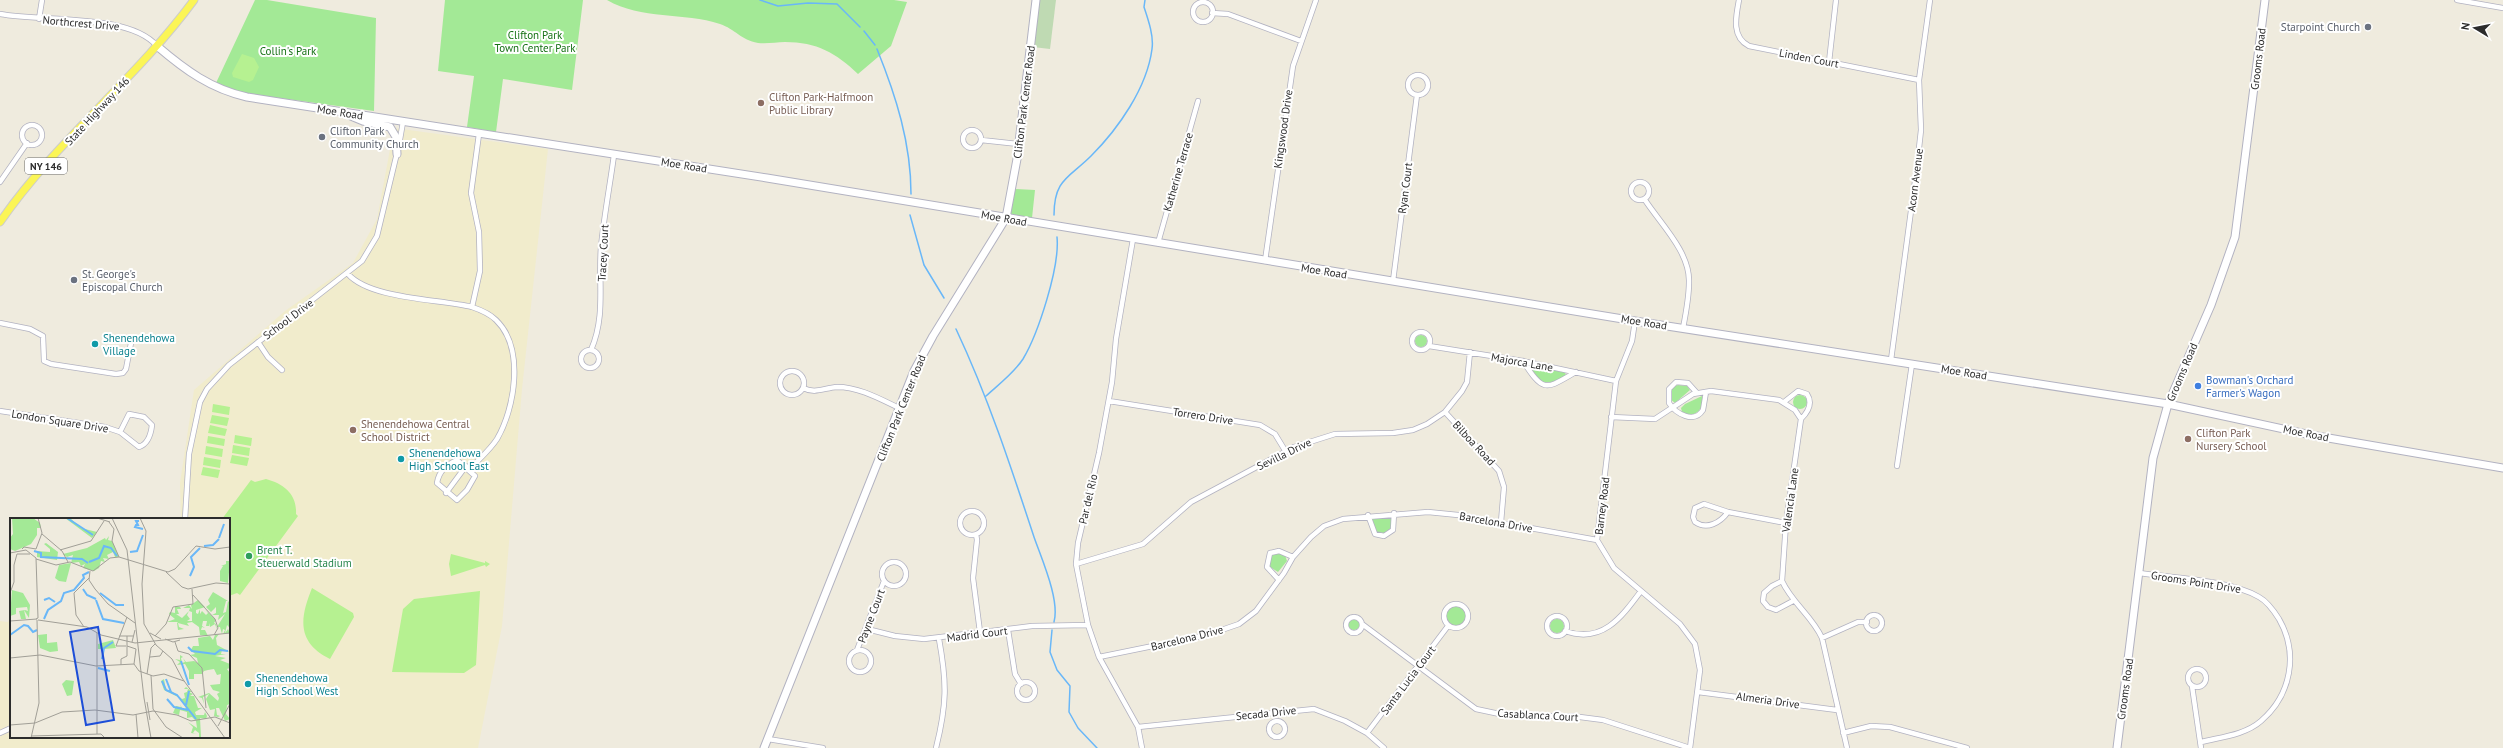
<svg xmlns="http://www.w3.org/2000/svg" width="2503" height="748" font-family="'PT Sans',sans-serif">
	<rect width="100%" height="100%" fill="#efebde"/>
	<!-- education -->
	<path fill="#f1eccc" d="M394 128 548 149 522 389 502 626 478 748H0V621L8 622 11 614V737H229V519H181L180 483 194 390 285 311 353 263 377 219Z"/>
	<!-- green -->
	<path fill="#a3e996" d="M255 0H267L376 18 374 111 244 93 216 83Z
		M445 0H583L572 90 503 79 496 132 467 127 474 76 438 71Z
		M607 0H894L907 2 891 46 858 74C836 53 817 42 785 42 776 42 768 44 758 43 741 40 735 29 720 24 684 12 641 20 607 0Z
		M1015 189 1035 190 1032 218 1010 215Z
		M1415 341a6 6 0 1 1 12 0a6 6 0 1 1-12 0Z
		M1531 367 1565 372 1566 376 1555 382H1543L1533 374Z
		M1678 385 1687 386 1690 390 1675 403 1670 399 1672 387Z
		M1793 402a7 7 0 1 1 14 0a7 7 0 1 1-14 0Z
		M1702 396C1706 409 1693 420 1682 412L1681 408 1685 404Z
		M1394 513V526L1384 536 1375 534 1368 515Z
		M1277 553 1285 555 1287 561 1278 572 1270 567 1269 562 1272 554Z
		M1446 616a10 10 0 1 1 20 0a10 10 0 1 1-20 0Z
		M1348 624a6 6 0 1 1 12 0a6 6 0 1 1-12 0Z
		M1550 626a7 7 0 1 1 14 0a7 7 0 1 1-14 0Z"/>
	<!-- cemetery -->
	<path fill="#bfdab3" d="M1039 0H1056L1050 49 1033 47Z"/>
	<!-- pitch -->
	<path fill="#b6f191" d="M242 54 254 58 259 67 253 80 249 82 233 77 232 73Z
		M213 404 230 407 229 415 212 412Z
		M212 415 229 418 227 426 210 423Z
		M210 425 227 429 225 436 208 433Z
		M235 435 252 438 251 446 234 443Z
		M208 436 225 439 224 446 207 443Z
		M233 445 250 448 249 456 232 453Z
		M206 446 223 449 222 457 205 454Z
		M232 455 249 458 247 466 230 463Z
		M204 457 221 460 220 468 203 465Z
		M203 467 220 470 218 478 201 475Z
		M266 479C284 484 297 494 296 514L298 516 240 595 237 593 229 596V519H222L251 480 255 482Z
		M451 554 485 563V561L490 564 486 567 485 565 451 576 449 564Z
		M312 588 353 613 354 617 330 659C296 642 300 618 312 588Z
		M480 591 476 665 464 673 392 672 403 609 414 599Z"/>
	<g fill="none" stroke-linecap="round" stroke-linejoin="round">
		<!-- stream -->
		<path stroke="#69b7f8" stroke-width="1.5" d="M760 0 778 6 808 3 837 4 860 27
			M864 31 875 45
			M877 49C896 96 911 143 911 194
			M910 215 924 265 944 298
			M1054 215C1054 179 1069 178 1091 156 1118 129 1147 88 1152 49 1154 36 1148 19 1144 7L1145 0
			M956 329C988 397 1011 467 1034 537 1042 560 1060 600 1054 622
			M986 396C998 385 1014 373 1023 359 1038 334 1060 267 1057 237
			M1052 630 1050 652 1057 670 1070 686 1069 712 1078 728 1097 748"/>
		<!-- street casing -->
		<g stroke="#b2b2c1" stroke-width="6">
			<path id="street" d="M1739 0C1736 16 1731 37 1749 46L1919 80
				M2457 0 2503 8
				M1193 12a10 10 0 1 1 20 0a10 10 0 1 1-20 0Z
				M1212 13 1228 14 1301 41
				M0 14C42 22 129 13 157 46
				M39 19 42 0
				M1829 62 1836 0
				M1408 85a10 10 0 1 1 20 0a10 10 0 1 1-20 0Z
				M22 135a10 10 0 1 1 20 0a10 10 0 1 1-20 0Z
				M963 139a9 9 0 1 1 18 0a9 9 0 1 1-18 0Z
				M981 140 1019 144
				M399 145 403 122
				M1631 191a9 9 0 1 1 18 0a9 9 0 1 1-18 0Z
				M0 182 27 143
				M1645 200C1660 223 1690 252 1689 282 1689 297 1686 313 1683 328
				M1133 239 1116 339 1112 382 1099 453 1078 543 1076 564 1088 625 1099 657 1138 727 1142 748
				M1158 243 1198 101
				M1265 261 1293 66 1316 0
				M348 274C370 299 438 299 472 307L480 271 479 232 471 193 479 134
				M1393 281 1417 95
				M0 323 30 329 43 336 44 361 51 364 116 374 123 373 126 369 131 343
				M1412 341a9 9 0 1 1 18 0a9 9 0 1 1-18 0Z
				M258 342 268 357 282 370
				M1429 346 1523 361 1616 381
				M581 359a9 9 0 1 1 18 0a9 9 0 1 1-18 0Z
				M591 350C606 316 598 282 601 247 604 216 610 185 614 155
				M1891 360 1917 166 1921 130 1919 80 1930 0
				M1523 361C1544 394 1546 389 1576 372
				M780 383a12 12 0 1 1 24 0a12 12 0 1 1-24 0Z
				M803 388C815 394 824 388 837 387 859 387 880 399 899 408
				M1697 393 1688 383 1676 382 1669 389V403C1676 414 1694 424 1703 410L1706 392
				M1109 401 1260 425 1275 434 1286 452
				M1784 402 1798 391 1807 394C1813 403 1808 412 1801 419L1786 523 1782 581 1772 586 1764 593 1763 601 1768 607 1776 610 1793 601
				M0 411 105 427 120 432 139 447C148 444 151 434 152 425L144 417 129 414 120 432
				M1445 412 1499 471 1504 487 1501 522
				M1611 417 1655 419 1693 394 1711 391 1779 400 1795 410 1801 419
				M457 460 475 476 467 490 457 500 437 483C439 471 446 465 457 460Z
				M1897 466 1912 364
				M470 469C478 460 490 450 497 439 515 408 525 348 496 320 489 313 481 310 472 307
				M446 493 466 466
				M1704 504 1728 512C1720 523 1707 530 1695 522L1693 517 1695 508Z
				M960 523a12 12 0 1 1 24 0a12 12 0 1 1-24 0Z
				M1728 512 1786 523
				M1368 515 1375 534 1384 536 1393 530 1394 513
				M185 519 189 454 200 402 207 389 229 365 362 261 377 236 397 153
				M976 534 977 540 973 578 980 632
				M882 574a12 12 0 1 1 24 0a12 12 0 1 1-24 0Z
				M1076 564 1143 544 1191 502 1294 447 1335 434 1393 433 1413 430 1427 424 1445 412 1462 391 1467 382 1470 352
				M2140 573C2174 578 2230 580 2259 597 2268 602 2274 611 2279 619 2299 654 2291 695 2261 721 2245 735 2221 737 2201 742
				M1279 580 1267 567 1270 553 1279 551 1293 557
				M1782 581C1792 603 1812 616 1822 638L1847 748
				M1444 616a12 12 0 1 1 24 0a12 12 0 1 1-24 0Z
				M1866 623a8 8 0 1 1 16 0a8 8 0 1 1-16 0Z
				M1547 626a10 10 0 1 1 20 0a10 10 0 1 1-20 0Z
				M1346 625a8 8 0 1 1 16 0a8 8 0 1 1-16 0Z
				M1362 624 1476 709 1509 716H1572L1603 720 1690 748 1700 670 1695 644 1680 624 1614 568 1597 540 1616 381 1632 341 1635 321
				M867 629 895 636 924 639 1032 626 1088 625
				M1008 630 1015 674 1021 684
				M1565 631C1602 644 1621 618 1641 591
				M1822 638 1858 622H1867
				M849 661a11 11 0 1 1 22 0a11 11 0 1 1-22 0Z
				M857 650 884 581
				M1099 657 1207 635 1239 624 1256 611 1284 573 1293 557 1311 537 1324 526 1343 519 1428 512 1458 515 1597 540
				M2188 678a9 9 0 1 1 18 0a9 9 0 1 1-18 0Z
				M1017 691a9 9 0 1 1 18 0a9 9 0 1 1-18 0Z
				M2192 686 2201 748
				M1698 692 1837 710
				M1269 729a8 8 0 1 1 16 0a8 8 0 1 1-16 0Z
				M1138 727 1314 709 1345 721 1367 733 1384 748
				M0 733 11 728
				M1367 733 1448 626
				M1843 733 1871 726 1890 727 1967 748
				M768 739 823 748
				M936 748C947 704 947 683 939 639"/>
		</g>
		<!-- secondary casing -->
		<g stroke="#b2b2c1" stroke-width="9">
			<path id="secondary" d="M157 46C185 70 211 89 247 97L767 178 1635 321 2168 404 2311 435 2503 468
				M351 116 363 121 390 127 396 137 397 154
				M764 748 914 371 933 336 1006 218 1017 159 1036 0
				M2117 748 2153 458 2168 404 2211 305 2235 237 2265 0"/>
		</g>
		<!-- primary casing -->
		<g stroke="#ccc" stroke-width="9">
			<path id="primary" d="M0 222C56 141 136 79 194 0"/>
		</g>
		<!-- street -->
		<use href="#street" stroke="#fff" stroke-width="4.5"/>
		<!-- secondary -->
		<use href="#secondary" stroke="#fff" stroke-width="7"/>
		<!-- primary -->
		<use href="#primary" stroke="#fbf556" stroke-width="7"/>
	</g>
	<!-- markers -->
	<g fill="#6b7280" stroke="#fff" stroke-width="1.5">
		<circle cx="2368" cy="27" r="4"/>
		<circle cx="322" cy="137" r="4"/>
		<circle cx="74" cy="280" r="4"/>
	</g>
	<g fill="#8d6e63" stroke="#fff" stroke-width="1.5">
		<circle cx="761" cy="103" r="4"/>
		<circle cx="353" cy="430" r="4"/>
		<circle cx="2188" cy="439" r="4"/>
	</g>
	<g fill="#0f9aa8" stroke="#fff" stroke-width="1.5">
		<circle cx="95" cy="344" r="4"/>
		<circle cx="401" cy="459" r="4"/>
		<circle cx="248" cy="684" r="4"/>
	</g>
	<circle fill="#3f7fe0" stroke="#fff" stroke-width="1.5" cx="2198" cy="386" r="4"/>
	<circle fill="#2e9e5b" stroke="#fff" stroke-width="1.5" cx="249" cy="556" r="4"/>
	<g text-anchor="middle" dominant-baseline="central" stroke-width="4" stroke-linejoin="round" paint-order="stroke">
		<!-- shield labels -->
		<rect fill="#fff" stroke="#6b6b6b" stroke-width="1" x="25" y="158" width="42" height="16" rx="3"/>
		<g font-size="10" font-weight="bold" fill="#2c2c2c">
			<text x="46" y="166">NY 146</text>
		</g>
		<!-- street labels -->
		<g font-size="11" fill="#2c2c2c" stroke="#fff">
			<text transform="translate(81 23) rotate(5)">Northcrest Drive</text>
			<text transform="translate(1809 58) rotate(11)">Linden Court</text>
			<text transform="translate(2258 59) rotate(-83)">Grooms Road</text>
			<text transform="translate(1024 102) rotate(-83)">Clifton Park Center Road</text>
			<text transform="translate(97 111) rotate(-47)">State Highway 146</text>
			<text transform="translate(340 112) rotate(9)">Moe Road</text>
			<text transform="translate(1283 129) rotate(-82)">Kingswood Drive</text>
			<text transform="translate(684 165) rotate(9)">Moe Road</text>
			<text transform="translate(1178 172) rotate(-74)">Katherine Terrace</text>
			<text transform="translate(1915 180) rotate(-83)">Acorn Avenue</text>
			<text transform="translate(1405 188) rotate(-83)">Ryan Court</text>
			<text transform="translate(1004 218) rotate(10)">Moe Road</text>
			<text transform="translate(603 253) rotate(-87)">Tracey Court</text>
			<text transform="translate(1324 271) rotate(9)">Moe Road</text>
			<text transform="translate(288 319) rotate(-37)">School Drive</text>
			<text transform="translate(1644 322) rotate(9)">Moe Road</text>
			<text transform="translate(1522 362) rotate(10)">Majorca Lane</text>
			<text transform="translate(1964 372) rotate(9)">Moe Road</text>
			<text transform="translate(2182 372) rotate(-67)">Grooms Road</text>
			<text transform="translate(901 408) rotate(-68)">Clifton Park Center Road</text>
			<text transform="translate(1203 416) rotate(9)">Torrero Drive</text>
			<text transform="translate(60 421) rotate(9)">London Square Drive</text>
			<text transform="translate(2306 433) rotate(11)">Moe Road</text>
			<text transform="translate(1474 443) rotate(47)">Bilboa Road</text>
			<text transform="translate(1284 454) rotate(-26)">Sevilla Drive</text>
			<text transform="translate(1088 499) rotate(-77)">Par del Rio</text>
			<text transform="translate(1790 500) rotate(-82)">Valencia Lane</text>
			<text transform="translate(1602 506) rotate(-83)">Barney Road</text>
			<text transform="translate(1496 522) rotate(10)">Barcelona Drive</text>
			<text transform="translate(2196 582) rotate(9)">Grooms Point Drive</text>
			<text transform="translate(871 616) rotate(-69)">Payne Court</text>
			<text transform="translate(977 634) rotate(-7)">Madrid Court</text>
			<text transform="translate(1187 638) rotate(-14)">Barcelona Drive</text>
			<text transform="translate(1408 680) rotate(-53)">Santa Lucia Court</text>
			<text transform="translate(2125 689) rotate(-82)">Grooms Road</text>
			<text transform="translate(1768 700) rotate(8)">Almeria Drive</text>
			<text transform="translate(1266 713) rotate(-6)">Secada Drive</text>
			<text transform="translate(1538 715) rotate(3)">Casablanca Court</text>
		</g>
		<!-- worship labels -->
		<g font-size="11" fill="#5b616d" stroke="#fff" text-anchor="start">
			<text x="2360" y="27" text-anchor="end">Starpoint Church</text>
			<text x="330" y="131">Clifton Park<tspan x="330" dy="13">Community Church</tspan></text>
			<text x="82" y="274">St. George's<tspan x="82" dy="13">Episcopal Church</tspan></text>
		</g>
		<!-- park labels -->
		<g font-size="11" fill="#167115" stroke="#fff">
			<text x="535" y="35">Clifton Park<tspan x="535" dy="13">Town Center Park</tspan></text>
			<text x="288" y="51">Collin's Park</text>
		</g>
		<!-- education labels -->
		<g font-size="11" fill="#785e54" stroke="#fff" text-anchor="start">
			<text x="769" y="97">Clifton Park-Halfmoon<tspan x="769" dy="13">Public Library</tspan></text>
			<text x="361" y="424">Shenendehowa Central<tspan x="361" dy="13">School District</tspan></text>
			<text x="2196" y="433">Clifton Park<tspan x="2196" dy="13">Nursery School</tspan></text>
		</g>
		<!-- culture labels -->
		<g font-size="11" fill="#0d838f" stroke="#fff" text-anchor="start">
			<text x="103" y="338">Shenendehowa<tspan x="103" dy="13">Village</tspan></text>
			<text x="409" y="453">Shenendehowa<tspan x="409" dy="13">High School East</tspan></text>
			<text x="256" y="678">Shenendehowa<tspan x="256" dy="13">High School West</tspan></text>
		</g>
		<!-- shop labels -->
		<g font-size="11" fill="#366cbe" stroke="#fff" text-anchor="start">
			<text x="2206" y="380">Bowman's Orchard<tspan x="2206" dy="13">Farmer's Wagon</tspan></text>
		</g>
		<!-- leisure labels -->
		<g font-size="11" fill="#27864d" stroke="#fff" text-anchor="start">
			<text x="257" y="550">Brent T.<tspan x="257" dy="13">Steuerwald Stadium</tspan></text>
		</g>
	</g>
	<!-- overview -->
	<g transform="translate(10 518)">
		<rect width="220" height="220" fill="#efebde"/>
		<path d="M2 0H23L30 5 31 10H27V17L21 26 5 33 0 31V20L3 16ZM55 0H60L71 10 87 14 82 20ZM99 18 98 22 102 23 109 39H105L103 34 97 37 99 41 93 40 95 44 91 43 89 50 84 53 73 50 75 46 71 48 69 44 61 45 56 64 49 63 45 60 49 47 61 45 63 37 57 39 53 36 77 30 95 20 96 22ZM36 25 48 34 47 42 27 39V33L40 34V31L34 26ZM216 43H220L218 65 210 63V53L213 48H211L216 46ZM2 72 13 75 20 87 19 100 14 92 16 101H11L9 93 15 92 18 93 17 89 6 90V96L0 98ZM203 74 218 83H216L213 95 216 94 218 83 220 85V110L217 107 215 115 218 111 220 115 213 116 215 112 213 111 212 116 210 109H207L215 96 208 102 209 97H202L206 95V89L201 94 196 89 200 86 198 82ZM188 82 195 89 186 92V95L188 96 190 91V96L192 93 196 97 198 95 195 91 206 102 204 105 206 106 207 112 205 106 200 109 199 105V108H196L197 103H193L192 108 195 110 192 109 191 112H195L198 118 190 117 189 109 182 104 177 105 179 108 168 105 169 109 174 111 168 112 167 105 168 104H157L165 101 159 96 160 94 165 95V88L170 89 171 91H167L169 96H166L172 100 179 93 177 97 180 101 177 103H182V94L179 93 180 90H173L179 87 182 91 181 87ZM37 116V125L47 124 48 133 40 134 30 130 28 117ZM209 116 206 120 207 127 220 134 212 132 211 136H216L205 138 216 140 210 142 220 146V150L217 151 220 155V186L217 187 216 196 220 201 215 203 209 190H206L207 197 210 198 208 199 204 198 205 191 200 192 196 181 199 176 193 179 194 186 192 180 188 179 199 175 208 183 209 180 207 176 210 174 203 172 200 167 210 166 211 156 207 157 204 151 198 152 194 153 192 156H184V161H179V153L175 146 167 147 170 144 165 141 170 142V137L173 139 171 140 172 145 175 144 173 140 176 144 184 143 188 145 187 140 180 137 185 136 181 132 183 128H189L188 120 200 118 203 122 205 117ZM103 122 106 130 94 131 92 142V131H88V126ZM154 161 156 172H160L172 181 175 180 174 175 177 174 178 171H174L176 169 182 174H179L183 176 180 178H184L188 190H192L185 194 186 197H194L195 194 197 198 196 201 190 200 191 219 183 220 189 219V215L185 212 183 215 187 216 181 215 183 209 178 204 187 210 186 203 182 199 177 200V194L170 192 169 197 163 195 166 188 171 189 170 186 173 192 176 190 170 180 154 172 151 163ZM56 162 64 163 62 177 57 178 52 166Z" fill="#a3e996"/>
		<path fill="none" stroke="#69b7f8" stroke-width="2" d="M57 0 83 17M129 3H126L128 7H126L125 9 133 11M209 20 214 6M194 28 203 27 209 21M24 33 31 35V39L72 41 78 45M120 34 127 33 133 17M79 44 89 40 94 28 101 30 107 38M180 58 184 49 181 39 190 30M73 71 77 77 86 81M90 75 106 87H114M34 82 39 80 45 84M86 82 93 101 114 105M34 101 38 92 51 83 54 75 64 72 74 60 73 57 79 54M0 117 14 107 18 108 23 114 27 112M178 129 182 133 205 136 210 132 218 133M92 141 94 130 103 124M171 143 179 167M88 150 100 153M156 161 161 174M152 163 156 172 167 177 186 201M157 181 164 189 178 192M176 187 179 173"/>
		<path fill="none" stroke="#a19f97" stroke-width="1" d="M87 0 100 4M102 0 117 32 134 180 141 220M130 0 136 13 132 66 134 106 146 127 162 141 172 160 215 220M99 4 104 11 102 23 109 39M32 16 52 33 58 44M12 31 14 29 26 31 32 15 28 0M50 32 81 23 94 3M0 35 16 32 26 40 28 100 26 101M26 41 46 47 60 44 83 53 100 40 109 39 158 54 165 51 186 28 205 31 220 29M80 53 79 62 85 71 98 86 125 105M156 54 172 69 178 71 206 65 220 66M0 75 4 64V47L7 36H20M183 77 205 101 208 110 204 117M28 102 77 109 91 117 125 125 220 115M0 103 27 101M74 109 66 97 64 75 79 60M140 115 151 121M109 118H123M145 118 156 106 163 89 183 86 182 71M155 121 163 124 170 122M122 124 125 112M165 124 168 133 179 136 192 150 196 190M116 128H106L117 99M117 128 126 131 124 146M140 139 150 138 153 133M0 140 30 137 86 148 124 146M124 146 129 153 143 158 154 156 174 163M111 147V141L117 138V118M137 156 141 130 145 126M141 157 143 191 156 209 173 220M137 184 140 202M126 196 128 220M0 207 25 205 52 194 85 192 123 197 143 193 167 197 181 203 205 199 220 205M208 208 220 186M87 216V115M21 218 91 216 95 220M21 220 29 185 27 102"/>
		<path fill="#1d4ed8" fill-opacity="0.15" stroke="#1d4ed8" stroke-width="2" d="M88 109 104 202 76 207 60 114Z"/>
		<rect width="220" height="220" fill="none" stroke="#2c2c2c" stroke-width="2"/>
	</g>
	<!-- north arrow -->
	<g transform="translate(2475 28) rotate(280)" stroke="#ffffff" stroke-width="3" paint-order="stroke">
	<path d="M0-3L7 15L0 10L-7 15Z" fill="#2c2c2c"/>
	<text y="-6" font-size="11" font-weight="bold" text-anchor="middle" fill="#2c2c2c">N</text>
	</g>
</svg>
